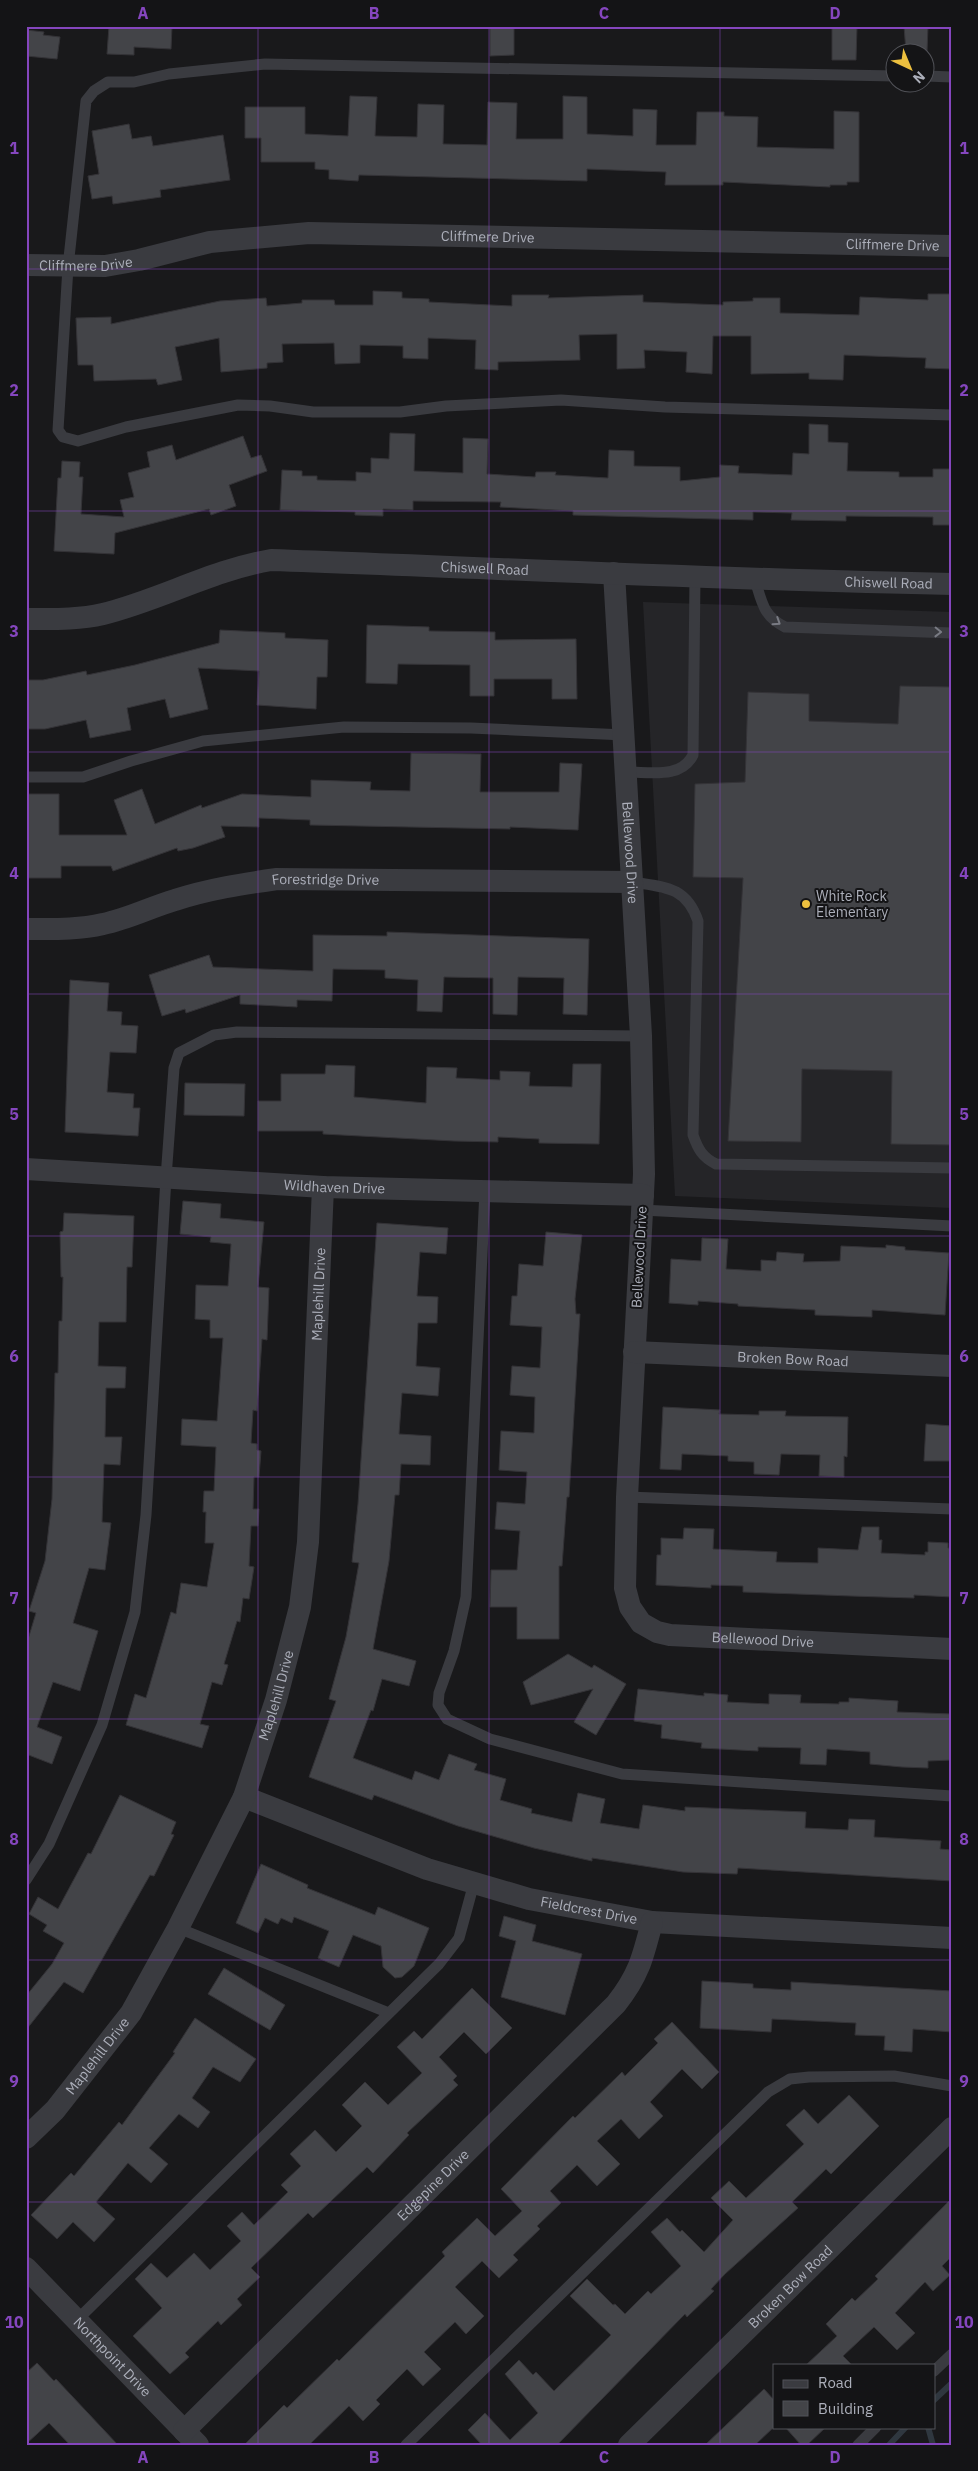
<svg xmlns="http://www.w3.org/2000/svg" width="978" height="2471" font-family="'IBM Plex Sans',sans-serif">
	<rect width="100%" height="100%" fill="#19191b"/>
	<!-- built -->
	<path fill="#252528" d="M643 602 952 612V1208L675 1196Z"/>
	<g fill="none" stroke-linecap="round" stroke-linejoin="round">
		<!-- stream -->
		<path stroke="#2f373f" stroke-width="6" d="M934 2400 952 2383
			M928 2427 933 2445
			M889 2445 906 2427"/>
	</g>
	<!-- building -->
	<path fill="#434448" stroke="#343337" d="M109 26H172L171 49 134 47V55L107 54Z
		M490 26H514V55L490 56Z
		M832 26H857L856 60H832Z
		M904 26H928L927 52H906Z
		M26 30 44 32 43 35 60 37 57 59 26 56Z
		M350 96 377 97 375 136 417 137 418 104 444 105 443 144 487 145 488 102 517 103 516 139H563V96L587 97V134L633 136V109L657 110 656 145H696L697 112H724V116L758 117 757 147 834 149V111L859 112V182H847V185H830V187L723 182V185H665L666 172 587 169V181L359 175 358 181 329 179V170L315 169V162H261V138H245V107H305V134L348 136Z
		M129 124 132 139 151 136 153 146 223 135 230 180 160 190 161 197 113 204 112 196 92 199 88 176 99 174 92 131Z
		M373 291 402 292V298L429 299V302L512 306V295H549L548 298 643 295V302L723 305V302L753 301V298H780V313L859 315 860 297 928 300V294H952V369L925 368 926 358 844 355 843 380 809 379V373L751 374V336H713L712 374 686 372 687 352 644 350 645 368 617 369V334L579 335 580 360 498 362V370L475 369 476 340 428 338V359L403 358V346L360 345V363L335 364 334 343 282 344 283 362 267 363V368L221 372 219 338 175 347 182 380 158 385 156 379 94 381 93 365H78L76 318 111 317V324L220 301 266 298 267 306 302 303V300H334L335 305H373Z
		M809 424 828 425V442L848 443 847 471 899 472V477H933V469H952V525H933V517L846 516V521L791 520 792 513 753 512V520L573 515V511L500 507 501 502 413 501V510L383 509V516L355 515V512L280 510 282 470 302 471V476H317V480L356 481V472L371 473V458L389 459 390 433 415 434 414 471 463 473V438L488 439 487 474 535 477 536 472H556L555 475 608 478 609 450 634 451V466L680 467V481L720 477V465L739 466 738 473 792 475 793 453 809 454Z
		M243 436 251 458 261 455 267 471 229 485 236 506 211 515 209 509 115 533 114 554 54 551 58 478H61L62 461 80 462 79 477H83L81 514 124 517 120 500 134 497 128 473 150 467 147 452 172 445 176 460Z
		M367 625 429 627V631L495 632V640L576 639 577 699H552V679H494V696H470V665L398 664 397 684 366 683Z
		M220 630 285 633V638L328 640 327 677H317L316 709 257 705 259 671 198 668 208 709 170 718 165 699 127 708 131 730 90 738 86 720 45 729H26V680H43L86 671 87 675 135 665 219 643Z
		M900 686 952 687V1145L891 1144 892 1071 802 1069 801 1142 728 1141 743 878 693 877 695 784 745 782 748 692 809 694V721L898 724Z
		M411 753 481 754 480 792H559L560 763 582 764 578 830 510 827V829L310 825V820L259 818V827L221 826 225 837 193 848 178 851 177 848 113 871 111 866H61V878H27V794H59V835H127L114 800 142 789 155 824 201 805 202 808 242 794 311 797V780L371 782 370 790 410 791Z
		M387 932 589 939 587 1015 563 1014 564 978 518 977 517 1015 493 1014V978L444 977 442 1012 417 1011 418 980 385 978V970L333 969 332 1001 297 1000V1007L240 1004V995L186 1013 185 1009 162 1016 149 975 209 955 213 967 313 971V935L387 936Z
		M70 980 109 983 107 1011 122 1012 121 1025 138 1026 136 1053 110 1052 107 1092 134 1094 133 1108H140L138 1136 65 1132Z
		M573 1064H601L599 1144 539 1143V1139L498 1137V1142L454 1141 323 1134V1131H258V1101H281V1074H325L326 1065 355 1066 354 1097 426 1103 427 1067 457 1068 456 1078 500 1080V1071L530 1072 529 1086 572 1087Z
		M185 1083 245 1084 244 1116 184 1115Z
		M183 1201 221 1204 220 1218 264 1222 258 1287 269 1288 267 1340 262 1339 257 1411 253 1410 251 1443 257 1444V1450L261 1451 259 1477H254L253 1509H259L258 1526H251L249 1566 254 1567 249 1599 243 1598 240 1622 237 1621 224 1664 228 1665 222 1685 212 1682 200 1724 209 1726 202 1748 126 1725 135 1694 146 1698 171 1612 176 1614 181 1583 207 1587 214 1543H205L206 1512H203L204 1491H214L216 1447 181 1445 182 1419 217 1421 223 1338H210V1320L195 1319 196 1285 228 1286 231 1244 210 1242 211 1237 180 1234Z
		M64 1213 134 1216 132 1267H127L126 1322H99L98 1366 126 1367 125 1388H106L105 1437H122L120 1465 104 1464 102 1522 111 1523 105 1570 89 1568 73 1623 98 1631 80 1691 53 1682 37 1727 62 1737 52 1764 26 1754V1646L36 1613 29 1611 45 1561 52 1499 55 1373H58L59 1321H62L63 1277H61L60 1232 63 1231Z
		M377 1223 448 1228 446 1254 420 1252 417 1296 438 1297 437 1323H418L416 1366 440 1368 438 1396 402 1393 399 1434 431 1436 430 1465 401 1464 399 1495H395L389 1561 373 1649 416 1661 409 1686 382 1679 373 1711 371 1710 353 1758 412 1780 415 1771 439 1780 449 1754 477 1764 474 1770 506 1779 500 1800 532 1809 531 1813 572 1822 578 1793 605 1799 600 1823 639 1829 643 1805 685 1811V1807L806 1812 805 1828 848 1830 849 1819 875 1820 874 1837 941 1841 940 1849 952 1850V1881L738 1868 737 1874 683 1872 592 1858V1861L534 1848 458 1826 374 1795 372 1800 309 1777 336 1701 329 1699 346 1637 359 1563 352 1562 358 1504Z
		M546 1232 582 1235 575 1299 576 1314H580L569 1497H567L562 1566H559V1639H517V1607H490L491 1570H517L520 1531 495 1529 497 1502 525 1504 527 1472 499 1470 501 1431 534 1433 535 1397 510 1395 512 1366 540 1368 542 1327 510 1325 512 1296H517L519 1264 543 1266Z
		M702 1238 728 1239 726 1269 761 1271V1260L776 1261 777 1252 804 1254 803 1262 840 1261 841 1246 886 1248V1245L905 1247V1250L949 1253 945 1315 872 1310V1317L815 1315V1310L738 1306V1304L698 1301V1305L669 1303 671 1259 701 1261Z
		M663 1407 720 1410 719 1414 759 1415V1411H786L785 1416 848 1417 847 1457 844 1456V1477L819 1476 820 1455 781 1454 779 1475 754 1474V1462L728 1461V1456L682 1454 681 1470 660 1469Z
		M926 1424 952 1426V1461H924Z
		M862 1527H879V1540H882L881 1553 925 1555V1552H928V1542L948 1543V1548H952V1597L914 1595V1598L851 1596 743 1592V1586L711 1585V1588L656 1585 657 1555H661V1538L683 1539 684 1528 714 1529 713 1549 777 1552 776 1562 818 1563V1548L858 1550Z
		M568 1654 592 1668 594 1665 626 1684 596 1735 574 1722 593 1689 531 1705 523 1682Z
		M638 1689 704 1696V1693L728 1695 727 1702 769 1704V1694L801 1695 800 1703 839 1704V1702H849V1698L898 1701 897 1712 952 1714V1760L928 1761V1768L902 1767 870 1764V1752L827 1749 826 1765 800 1764 801 1748 758 1747V1751L701 1748 702 1743 661 1738 662 1725 634 1721Z
		M120 1795 176 1822 171 1834 174 1835 154 1876 150 1875 83 1993 64 1982 26 2030V1996L52 1964 64 1943 43 1931 47 1925 29 1914 38 1897 58 1909 88 1853 91 1854Z
		M261 1864 308 1885 307 1888 375 1915 378 1907 429 1928 414 1966 402 1977 395 1978 383 1967 381 1946 353 1935 339 1967 318 1958 329 1931 294 1917 292 1923 281 1918 278 1924 265 1918 258 1933 236 1923Z
		M504 1916 536 1925 532 1941 582 1954 565 2015 501 1997 516 1941 499 1936Z
		M224 1968 285 2005 270 2030 208 1994Z
		M702 1981 753 1984V1988L791 1990V1982L952 1991V2032L913 2029 912 2052 884 2050 885 2036 855 2035 856 2023 772 2019 771 2032 700 2028Z
		M472 1988 512 2028 486 2054 464 2032 439 2057 457 2076 453 2080 458 2085 407 2133 409 2135 373 2173 367 2167 313 2218 308 2213 251 2268 260 2277 237 2299 242 2305 221 2325 218 2321 185 2353 189 2357 170 2374 133 2336 162 2308 135 2279 151 2263 167 2278 194 2253 210 2270 241 2241 227 2226 242 2212 254 2225 288 2192 281 2185 301 2166 290 2154 315 2130 336 2152 362 2126 342 2105 365 2082 388 2105 422 2073 397 2047 414 2031 422 2039Z
		M195 2018 256 2059 240 2082 213 2067 192 2098 210 2112 198 2128 179 2114 149 2148 168 2164 151 2183 128 2163 96 2202 115 2219 94 2242 73 2222 57 2239 31 2215 71 2173 74 2176 119 2122 122 2125 175 2053 173 2052Z
		M672 2022 719 2072 702 2089 682 2069 650 2102 663 2116 639 2139 621 2119 597 2141 620 2164 597 2186 577 2165 550 2191 561 2203 537 2226 540 2229 513 2255 518 2260 499 2278 482 2261 455 2287 484 2316 466 2334 455 2322 424 2352 441 2369 423 2386 407 2369 376 2400 380 2404 363 2421 349 2406 309 2445H244L284 2405 287 2408 337 2359 339 2361 445 2256 442 2252 477 2218 495 2236 522 2211 501 2189 573 2116 575 2118 622 2072 625 2076 658 2043 654 2039Z
		M849 2095 879 2126 831 2174 826 2169 792 2202 798 2208 725 2274 711 2289 714 2291 687 2317 685 2314 557 2445H482L468 2430 485 2413 510 2440 538 2413 505 2374 519 2360 533 2375 536 2372 554 2391 611 2335 570 2296 587 2279 613 2305 615 2304 625 2314 648 2291 651 2294 681 2266 651 2232 667 2218 680 2232 682 2230 704 2252 733 2220 711 2198 729 2181 746 2198 804 2144 786 2125 804 2109 818 2124Z
		M952 2198V2256L942 2266 950 2275 933 2291 925 2282 895 2313 915 2333 897 2350 874 2327 843 2356 852 2365H806L837 2336 826 2324 852 2298 855 2301 878 2279 875 2276Z
		M37 2363 54 2381 56 2379 118 2445H70L49 2423 26 2444V2373Z
		M764 2389 774 2400V2427L755 2445H705Z
		M785 2427H826L807 2445H801Z"/>
	<g fill="none" stroke-linecap="round" stroke-linejoin="round">
		<!-- lane -->
		<path stroke="#3a3b40" stroke-width="11" d="M896 76 265 64 169 74 134 82H108L94 91 86 101 68 267 58 430 63 437 78 441 126 427 238 405 270 406 313 412H400L446 406 561 400 665 407 952 415
			M926 76 952 77
			M755 580C762 602 763 616 785 627L952 633
			M627 772C651 772 681 779 693 755L695 578
			M26 777H83L131 761 203 741 344 727 471 728 625 735
			M632 882C664 887 686 886 698 921L693 1135C698 1149 702 1157 716 1164L952 1168
			M485 1190 466 1597 454 1651 439 1693 438 1705 447 1719 490 1739 622 1774 952 1796
			M642 1210 952 1226
			M627 1497 952 1509
			M26 1880 49 1844 102 1725 135 1612 146 1515 166 1178 174 1068 179 1053 214 1035 237 1032 641 1036
			M178 1928 389 2013
			M77 2320 439 1964 459 1938 474 1883
			M934 2371 952 2354
			M406 2445 768 2092 790 2079 809 2077 894 2076 952 2086
			M858 2445 876 2427"/>
		<!-- street -->
		<g stroke="#3a3b40" stroke-width="22">
			<path id="s1" d="M26 265 105 266 139 260 210 242 309 233 952 246"/>
			<path id="s2" d="M614 573 641 1036 644 1174 627 1497 625 1588 630 1607 641 1623 657 1632 670 1635 952 1649"/>
			<path id="s3" d="M26 619C51 619 78 620 103 614 160 600 212 570 271 560 498 568 725 580 952 584"/>
			<path id="s4" d="M26 929C52 929 78 930 103 924 128 919 151 907 175 900 209 889 242 884 277 879L632 882"/>
			<path id="s5" d="M26 1169 323 1187 643 1195"/>
			<path id="s6" d="M634 1352 952 1366"/>
			<path id="s7" d="M244 1797 427 1869 529 1899 652 1922 952 1938"/>
			<path id="s8" d="M26 2138 55 2110 131 2013 178 1928 244 1797 276 1700 300 1607 308 1542 323 1187"/>
			<path id="s9" d="M26 2268 198 2445"/>
			<path id="s10" d="M184 2431 616 2004C639 1975 643 1957 652 1922"/>
			<path id="s11" d="M629 2445 952 2128"/>
		</g>
	</g>
	<!-- one-way arrows -->
	<defs><path id="oneway-chevron" d="M-2-3.5L2.5 0L-2 3.5" fill="none" stroke-width="1.6" stroke-linecap="round" stroke-linejoin="round" transform="scale(1.25)"/></defs>
	<g stroke="#797b83">
		<use href="#oneway-chevron" transform="translate(777 622) rotate(33)"/>
		<use href="#oneway-chevron" transform="translate(938 632) rotate(1)"/>
	</g>
	<!-- grid -->
	<path fill="none" stroke="#8546be" stroke-width="1" stroke-opacity="0.55" d="M258 26V2445M489 26V2445M720 26V2445M26 269H952M26 511H952M26 752H952M26 994H952M26 1236H952M26 1477H952M26 1719H952M26 1960H952M26 2202H952"/>
	<!-- markers -->
	<circle fill="#edc03f" stroke="#141416" stroke-width="2" cx="806" cy="904" r="5"/>
	<g text-anchor="middle" dominant-baseline="central" stroke-width="4" stroke-linejoin="round" paint-order="stroke">
		<!-- street labels -->
		<g font-size="14" fill="#acafba" stroke="#141416">
			<text stroke="none"><textPath href="#s1" startOffset="465">Cliffmere Drive</textPath></text>
			<text stroke="none"><textPath href="#s1" startOffset="870">Cliffmere Drive</textPath></text>
			<text stroke="none"><textPath href="#s1" startOffset="60">Cliffmere Drive</textPath></text>
			<text stroke="none"><textPath href="#s3" startOffset="468">Chiswell Road</textPath></text>
			<text stroke="none"><textPath href="#s3" startOffset="872">Chiswell Road</textPath></text>
			<text stroke="none"><textPath href="#s2" startOffset="280">Bellewood Drive</textPath></text>
			<text stroke="none"><textPath href="#s4" startOffset="306">Forestridge Drive</textPath></text>
			<text stroke="none"><textPath href="#s5" startOffset="309">Wildhaven Drive</textPath></text>
			<text transform="translate(639 1257) rotate(-87)">Bellewood Drive</text>
			<text stroke="none"><textPath href="#s8" startOffset="919">Maplehill Drive</textPath></text>
			<text stroke="none"><textPath href="#s6" startOffset="159">Broken Bow Road</textPath></text>
			<text stroke="none"><textPath href="#s2" startOffset="1180">Bellewood Drive</textPath></text>
			<text stroke="none"><textPath href="#s8" startOffset="514">Maplehill Drive</textPath></text>
			<text stroke="none"><textPath href="#s7" startOffset="364">Fieldcrest Drive</textPath></text>
			<text stroke="none"><textPath href="#s8" startOffset="109">Maplehill Drive</textPath></text>
			<text stroke="none"><textPath href="#s10" startOffset="350">Edgepine Drive</textPath></text>
			<text stroke="none"><textPath href="#s11" startOffset="226">Broken Bow Road</textPath></text>
			<text stroke="none"><textPath href="#s9" startOffset="124">Northpoint Drive</textPath></text>
		</g>
		<!-- poi labels -->
		<g font-size="14" fill="#acafba" stroke="#141416" text-anchor="start">
			<text x="816" y="896">White Rock<tspan x="816" dy="16">Elementary</tspan></text>
		</g>
	</g>
	<!-- border -->
	<rect width="978" height="2471" fill="none" stroke="#141416" stroke-width="55"/>
	<!-- legend -->
	<rect x="773" y="2364" width="162" height="65" fill="#141416" stroke="#515258"/>
	<rect x="783" y="2380" width="25" height="8" fill="#3a3b40" stroke="#515258"/>
	<text x="818" y="2388" font-size="15" fill="#acafba">Road</text>
	<rect x="783" y="2401" width="25" height="15" fill="#434448" stroke="#515258"/>
	<text x="818" y="2414" font-size="15" fill="#acafba">Building</text>
	<!-- north arrow -->
	<g transform="translate(910 68) rotate(136)"><circle r="24" fill="#141416" stroke="#515258"/>
	<path d="M0-4L9 19L0 12L-9 19Z" fill="#edc03f"/>
	<text y="-8" font-size="14" font-weight="bold" text-anchor="middle" fill="#acafba">N</text>
	</g>
	<rect x="28" y="28" width="922" height="2416" fill="none" stroke="#8546be" stroke-width="2"/>
	<g font-size="16" text-anchor="middle" font-weight="bold" fill="#8546be">
		<text x="143" y="19">A</text>
		<text x="374" y="19">B</text>
		<text x="604" y="19">C</text>
		<text x="835" y="19">D</text>
		<text x="14" y="154">1</text>
		<text x="964" y="154">1</text>
		<text x="14" y="396">2</text>
		<text x="964" y="396">2</text>
		<text x="14" y="637">3</text>
		<text x="964" y="637">3</text>
		<text x="14" y="879">4</text>
		<text x="964" y="879">4</text>
		<text x="14" y="1120">5</text>
		<text x="964" y="1120">5</text>
		<text x="14" y="1362">6</text>
		<text x="964" y="1362">6</text>
		<text x="14" y="1604">7</text>
		<text x="964" y="1604">7</text>
		<text x="14" y="1845">8</text>
		<text x="964" y="1845">8</text>
		<text x="14" y="2087">9</text>
		<text x="964" y="2087">9</text>
		<text x="14" y="2328">10</text>
		<text x="964" y="2328">10</text>
		<text x="143" y="2463">A</text>
		<text x="374" y="2463">B</text>
		<text x="604" y="2463">C</text>
		<text x="835" y="2463">D</text>
	</g>
</svg>
